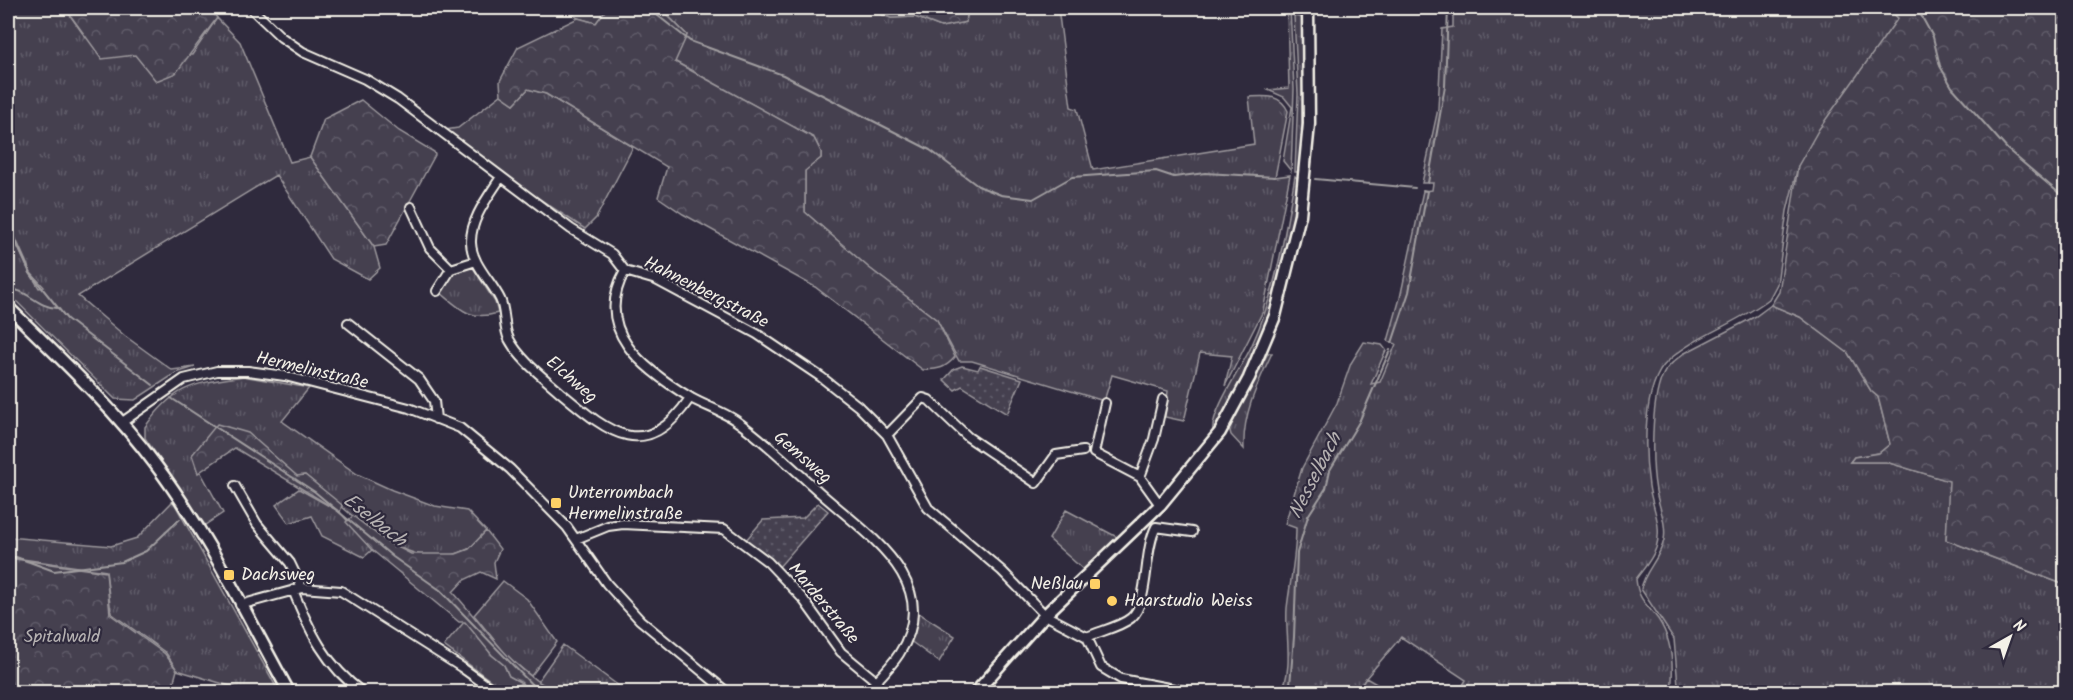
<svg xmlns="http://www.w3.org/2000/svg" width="2073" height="700" font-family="Kalam,sans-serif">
	<defs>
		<pattern id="grass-tufts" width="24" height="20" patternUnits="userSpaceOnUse" patternTransform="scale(1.5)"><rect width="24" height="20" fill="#454050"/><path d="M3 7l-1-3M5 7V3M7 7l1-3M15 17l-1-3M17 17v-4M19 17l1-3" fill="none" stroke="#605c69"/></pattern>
		<pattern id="forest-crowns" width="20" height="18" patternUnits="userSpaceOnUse" patternTransform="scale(1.5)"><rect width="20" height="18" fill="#454050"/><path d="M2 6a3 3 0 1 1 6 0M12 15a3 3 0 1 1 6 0" fill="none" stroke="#605c69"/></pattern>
		<pattern id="park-dots" width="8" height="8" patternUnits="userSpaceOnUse" patternTransform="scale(1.5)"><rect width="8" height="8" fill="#454050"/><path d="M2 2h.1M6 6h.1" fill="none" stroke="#605c69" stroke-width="1.8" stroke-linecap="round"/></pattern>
	</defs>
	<rect width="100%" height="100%" fill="#2f2a3d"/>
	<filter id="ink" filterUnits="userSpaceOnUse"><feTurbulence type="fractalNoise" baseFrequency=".0167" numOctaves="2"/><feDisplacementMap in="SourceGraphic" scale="12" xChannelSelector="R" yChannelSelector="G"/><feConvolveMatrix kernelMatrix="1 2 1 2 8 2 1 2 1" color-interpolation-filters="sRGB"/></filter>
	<g filter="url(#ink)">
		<!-- grass -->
		<path fill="url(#grass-tufts)" stroke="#9c989c" stroke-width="1.5" d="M8 8H65L83 34 135 54 192 55 217 18 240 42 290 162 310 157 374 247 380 268 368 279 331 259 276 175 78 296 125 336 172 370 195 367 176 373 135 400 115 399 8 293V225L30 273 39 288 44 287 31 273 8 221Z
			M565 8H607L596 23 578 18Z
			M660 8H865L891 18 915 17 941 27 966 22 968 8H1058L1071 107 1077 109 1093 170 1254 144 1249 97C1266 96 1280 94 1288 111L1275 177 1290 175 1263 311 1225 386 1232 356 1200 353 1184 421 1165 417 1168 391 1112 375 1104 401 972 361H959L937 320 868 267 805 212V170L821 158V152L814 138 674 61 687 35Z
			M1287 8H1290L1294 89 1291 171 1283 161 1292 107 1284 97 1268 90 1289 88Z
			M1453 8H1888L1898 18 1798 166 1787 211 1777 284 1769 299C1738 323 1694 336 1667 362 1642 386 1644 453 1649 486 1652 507 1663 525 1656 548 1652 560 1643 569 1636 579 1638 600 1646 603 1658 619 1673 641 1674 667 1671 692H1459L1466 680 1401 637 1366 678 1357 692H1281C1294 667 1285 636 1287 608 1290 582 1296 556 1296 528L1285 524 1302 468 1337 403 1351 363 1364 342 1382 345 1386 350 1371 384 1380 382 1396 344 1388 341 1400 298 1423 191 1432 190 1433 183H1422L1438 109 1442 29 1453 27Z
			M1294 16 1304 18 1301 170 1298 172H1295L1298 94Z
			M528 89 546 94 633 147 596 218 585 229 503 175 445 130 458 128 501 95 514 104Z
			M1295 176 1299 180C1285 278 1265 345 1213 431 1210 413 1243 365 1251 347 1276 294 1285 233 1295 176Z
			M472 266 495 302 498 313C470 321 461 310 440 292L455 272Z
			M1771 305 1800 317 1848 353 1871 391 1878 397 1890 444 1879 453 1854 457 1850 462H1886L1950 481 1946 540 2065 585V692H1676L1678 685 1674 639 1641 589C1644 571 1660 559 1664 540 1667 524 1659 507 1656 491 1651 463 1651 403 1662 377 1666 367 1675 360 1683 354L1756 316Z
			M1268 353H1272C1258 383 1242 415 1244 449L1231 435 1229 427Z
			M243 376 309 388 282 421 357 474 392 490 435 506 467 511 486 531C480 537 474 547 466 550 406 579 347 508 305 475L297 476 248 434 200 471 223 513 205 525 145 438V427C176 384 193 384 243 376Z
			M299 489 340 512 372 550 364 557 322 536 312 516 289 523 276 505Z
			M173 501 279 692H250L177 670 166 653 111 613 106 571 8 557V537L111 546 137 538Z
			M1066 510 1117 537 1085 571 1049 539Z
			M503 581 527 599 557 642 531 676 508 657 474 615Z
			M914 610 955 636 939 662 909 640Z
			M465 621 492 655 504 665 509 676 522 683 506 692 444 646Z
			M563 645 627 692H558L537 682Z"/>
		<!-- forest -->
		<path fill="url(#forest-crowns)" stroke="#9c989c" stroke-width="1.5" d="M65 8H210L217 18 176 73 156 81 135 55 102 59Z
			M607 8H660L687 35 675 62 814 138 821 152V158L805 171V212L868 267 937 320 955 357C945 369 938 369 923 370L815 287 683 214 658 197 667 167 546 94 528 89 514 104 501 95 500 81 518 47 578 18 596 23Z
			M865 8H968L966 22 941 27 915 17 891 18Z
			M1888 8H2065V585L1946 540 1949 481 1886 462H1850L1854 457 1879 453 1890 444 1878 397 1871 391 1848 353 1800 317 1771 305 1779 292 1798 166 1819 129 1898 18Z
			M361 100 399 131 434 152 435 155 386 245 374 247 310 157 324 119Z
			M217 424 248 433 297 476 305 475 342 505 340 512 235 448 198 473 192 455Z
			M353 516 386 541 411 554H456L469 549 486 531 500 549 494 562 496 579 481 572 464 580 453 592C483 625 516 676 558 692H527L522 683 509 676 504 665 492 655 465 622H459L372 550 346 522Z
			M8 558 106 572 110 614 165 654 177 670 171 692H8Z
			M1366 678 1387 690 1386 692H1357Z"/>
		<!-- park -->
		<path fill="url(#park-dots)" stroke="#9c989c" stroke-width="1.5" d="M962 366 978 370 980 366 1022 379 1007 414 962 386 955 390 944 380 954 369Z
			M818 503 828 511 778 568 746 540 763 520 803 518Z"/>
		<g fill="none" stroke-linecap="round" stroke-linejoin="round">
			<!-- stream -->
			<path stroke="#a19ea0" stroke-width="2" d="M648 8 690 41 783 75 930 150 978 186 1001 195 1033 199 1072 177 1156 171 1174 177 1205 173 1275 177
				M1917 8 1933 37 1940 66 1952 87 2008 150 2066 199
				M1315 179 1415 188
				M1428 183 1445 86 1448 8
				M8 225 30 273 67 319 153 385
				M8 289C26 288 38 308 57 308
				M1392 343 1409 292 1427 191 1423 190
				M171 398 315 492 393 557 440 590 539 692
				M8 557H16L54 571 122 562 146 551 180 519
				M1287 692 1290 685 1294 637 1297 553 1308 516 1326 488 1330 470 1359 422 1390 350"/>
			<!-- street casing -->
			<g stroke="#f4f1e8" stroke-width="12">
				<path id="street" d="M251 8 281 37 303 52 365 79 398 99 571 229 612 254 625 271 656 280 757 334 821 377 858 406 887 435 928 508 1002 571 1045 615 1087 637 1101 667 1121 679 1190 692
					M501 177C489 196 470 219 471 243 472 264 491 281 500 299 506 311 503 327 509 339 520 360 543 377 560 392 608 432 645 465 690 398
					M411 207 430 248 451 269
					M625 271C592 330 643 369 691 398 705 406 722 411 735 420 765 440 797 473 825 497 871 537 944 585 899 654 890 668 877 680 866 692
					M437 291 451 269 476 261
					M348 323 419 379 434 401 436 419
					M1105 403 1094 453 1140 477 1160 505
					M121 423 184 379 217 371H248L285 376 409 408 460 428 510 469 567 527 607 584 640 620 727 692
					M887 435 923 398 929 400 968 437 1036 483 1056 455 1083 451
					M1140 477 1154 439 1163 399
					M235 486 257 524 290 563 302 588
					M576 539 608 526 623 524 724 529 768 562 803 599 841 652 876 681
					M293 590C309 630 326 666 362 692
					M240 605 302 588 341 591 461 667 496 692
					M1087 637C1100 631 1120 627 1131 618 1150 601 1143 552 1156 527L1192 532"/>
			</g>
			<!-- secondary casing -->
			<g stroke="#f4f1e8" stroke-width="15">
				<path id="secondary" d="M8 307C59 357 112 406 155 464 208 534 247 616 289 692
					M976 692 1045 615 1160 505 1220 432 1249 378 1275 316 1300 215 1309 124 1308 8"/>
			</g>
			<!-- street -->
			<use href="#street" stroke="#2f2a3d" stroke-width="8"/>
			<!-- secondary -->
			<use href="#secondary" stroke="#2f2a3d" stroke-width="10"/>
		</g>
	</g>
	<!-- markers -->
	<g fill="#ffd166" stroke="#2f2a3d" stroke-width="2">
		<rect x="550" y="497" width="12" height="12" rx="3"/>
		<rect x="223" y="569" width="12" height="12" rx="3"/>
		<rect x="1089" y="578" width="12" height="12" rx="3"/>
		<circle cx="1112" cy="601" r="6"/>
	</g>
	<g text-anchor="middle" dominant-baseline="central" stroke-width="4.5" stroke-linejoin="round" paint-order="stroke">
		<!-- street labels -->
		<g font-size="18" fill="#f4f1e8" stroke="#2f2a3d">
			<text transform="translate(706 293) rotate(27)">Hahnenbergstraße</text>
			<text transform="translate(312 371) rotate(13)">Hermelinstraße</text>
			<text transform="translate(571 380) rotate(41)">Elchweg</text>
			<text transform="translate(802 458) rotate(41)">Gemsweg</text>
			<text transform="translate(823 604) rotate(50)">Marderstraße</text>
		</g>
		<!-- poi labels -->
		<g font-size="18" fill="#f4f1e8" stroke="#2f2a3d" text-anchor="start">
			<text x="568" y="493">Unterrombach<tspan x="568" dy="21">Hermelinstraße</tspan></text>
			<text x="241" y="575">Dachsweg</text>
			<text x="1083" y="584" text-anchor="end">Neßlau</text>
			<text x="1124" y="601">Haarstudio Weiss</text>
		</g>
		<!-- park labels -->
		<g font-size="18" fill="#b7b3b3" stroke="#2f2a3d">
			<text x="62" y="637">Spitalwald</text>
		</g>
		<!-- water labels -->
		<g font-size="20" font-style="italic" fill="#b6b2b2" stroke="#2f2a3d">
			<text transform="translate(1316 476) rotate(-63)">Nesselbach</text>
			<text transform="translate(374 521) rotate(38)">Eselbach</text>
		</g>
	</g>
	<!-- margin -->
	<rect width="2073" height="700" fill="none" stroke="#2f2a3d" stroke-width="30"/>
	<rect x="15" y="15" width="2043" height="670" fill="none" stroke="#f4f1e8" stroke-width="2" filter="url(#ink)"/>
	<!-- north arrow -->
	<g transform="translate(2010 637) rotate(40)" stroke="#2f2a3d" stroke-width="4.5" paint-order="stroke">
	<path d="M0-4.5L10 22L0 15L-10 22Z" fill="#f4f1e8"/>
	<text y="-9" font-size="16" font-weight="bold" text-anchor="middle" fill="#f4f1e8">N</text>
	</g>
</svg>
